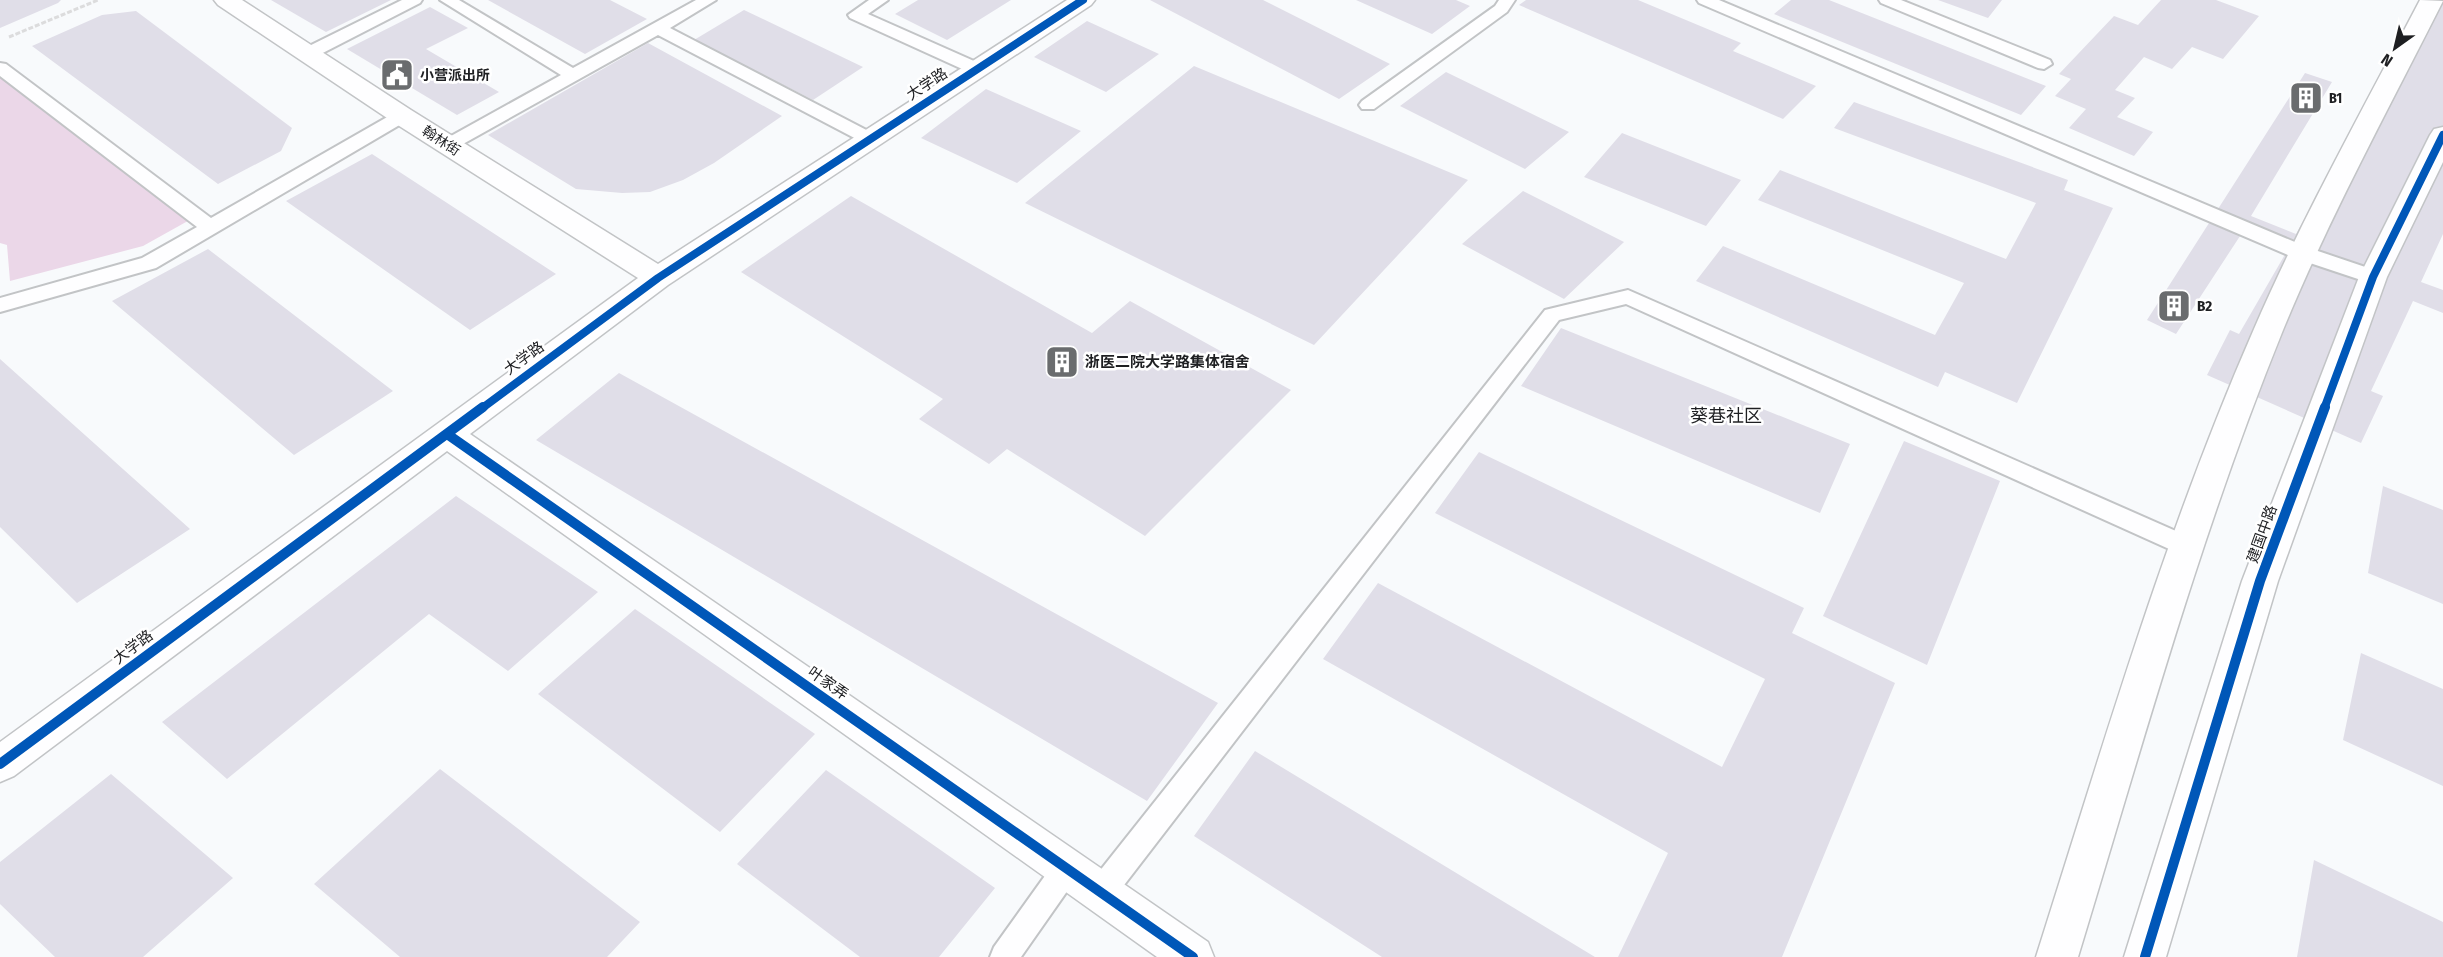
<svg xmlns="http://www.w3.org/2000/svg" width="2443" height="957" font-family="'Fira Sans Condensed','Noto Sans SC',sans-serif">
	<rect width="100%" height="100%" fill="#f8fafc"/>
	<!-- green -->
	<path fill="#ebd7e8" d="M0 68 195 217 143 246 10 281 7 245 0 243Z"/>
	<!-- building -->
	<path fill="#e0dee8" d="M0 0H61L58 3 0 28Z
		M271 0H391L326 32Z
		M488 0H610L647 19 585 54Z
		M918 0H1011L947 40 895 14Z
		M1150 0H1263L1390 64 1339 99Z
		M1356 0H1456L1470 6 1432 34Z
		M1526 0H1638L1741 43 1733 51 1816 86 1783 119 1519 5Z
		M1791 0H1829L2046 86 2021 115 1774 14Z
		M1938 0H2002L1988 18Z
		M2161 0H2216L2259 16 2223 59 2192 47 2172 69 2144 57 2115 90 2135 98 2117 117 2153 132 2134 156 2069 128 2086 109 2055 96 2071 79 2059 74 2114 16 2138 25Z
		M2425 0H2443V234L2421 282 2443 290V313L2413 301 2371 391 2383 396 2361 443 2207 375 2230 330 2239 334 2287 251 2242 233 2176 334 2147 320 2305 73 2332 82 2251 216 2296 234Z
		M430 7 468 28 426 49 499 92 457 115 347 49Z
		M744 10 863 67 813 100 694 40Z
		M136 11 292 128 281 151 218 184 32 46 102 15Z
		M1087 21 1159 54 1106 92 1034 57Z
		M648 43 782 116 714 163 683 180 650 192 622 193 576 189 488 135Z
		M1194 66 1468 180 1314 345 1025 203Z
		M1446 72 1569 132 1525 169 1400 106Z
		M986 89 1081 131 1017 183 921 138Z
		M1854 102 2068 180 2064 190 2113 208 2017 403 1945 372 1938 387 1696 281 1723 246 1935 335 1964 283 1758 200 1780 170 2006 259 2036 203 1834 128Z
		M1622 133 1741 180 1706 226 1584 177Z
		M372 154 556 274 470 330 286 201Z
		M1523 191 1624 242 1564 299 1462 244Z
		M851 196 1092 333 1130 301 1291 390 1145 536 1007 449 989 464 919 419 943 399 741 272Z
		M208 249 393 391 294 455 112 301Z
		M1561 328 1850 444 1820 513 1521 386Z
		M0 359 190 529 77 603 0 527Z
		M619 373 1218 703 1147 801 536 440Z
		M1904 441 2000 481 1927 665 1823 616Z
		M1479 452 1804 608 1792 633 1895 683 1782 957H1618L1668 853 1323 659 1378 583 1722 767 1765 679 1435 513Z
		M2383 486 2443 510V604L2368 573Z
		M456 496 598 592 508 671 429 614 227 779 162 722Z
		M635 609 815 734 720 832 538 694Z
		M2361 653 2443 689V786L2343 740Z
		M1255 751 1595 957H1382L1194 836Z
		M440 769 640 922 607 957H400L314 884Z
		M826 770 995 888 939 957H860L737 864Z
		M111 774 233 878 143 957H55L0 904V862Z
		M2314 860 2443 922V957H2297Z"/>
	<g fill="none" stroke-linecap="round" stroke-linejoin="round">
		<!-- service casing -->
		<g stroke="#c2c4c6" stroke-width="4">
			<path id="service" d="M402 0H422L420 3 313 58 307 59 299 54 301 50Z
				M440 0H459L573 68 696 0H716L670 28 876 135 879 139 876 143H864L658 35 454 149H442L439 145 442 141 561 75Z
				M869 0H888L868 14 983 65 985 69 983 73H971L850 18 848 15Z
				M1499 0H1515L1507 12 1374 109H1362L1359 105 1362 101 1495 6Z
				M1697 0H1719L2309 248 2380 272 2383 277 2380 282 2373 284 2295 258 1699 3Z
				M1879 0H1901L2050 60 2052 64 2044 69 2038 68 1881 3Z
				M0 63 6 64 211 218 396 112H408L411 116 408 120 156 268 0 312V298L142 258 197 227 0 76Z
				M1628 290 2194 539 2198 546 2194 553 2186 555 2178 553 1626 304 1559 320 1111 902 1101 906 1091 902 1087 892 1091 882 1545 310Z
				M1067 855 1077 859 1081 868 1077 877 1021 957H990L994 947 1057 859Z"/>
		</g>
		<!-- minor casing -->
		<g stroke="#c2c4c6" stroke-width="3">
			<path id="minor" d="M214 0H242L411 110 658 264 1067 0H1095L1091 5 668 285 470 434 1208 942 1214 957H1157L447 451 14 776 0 782V742L638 278 393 122 218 5Z"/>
		</g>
		<!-- secondary casing -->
		<g stroke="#c2c4c6" stroke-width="3">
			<path id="secondary" d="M2420 0 2443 1C2388 110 2329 218 2283 330 2200 534 2142 747 2078 957H2036C2103 746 2165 532 2254 329 2303 216 2363 109 2420 0Z
				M2443 127V162L2387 277 2278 581 2166 957H2124L2242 581 2359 277 2430 135 2434 129Z"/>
		</g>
		<!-- path -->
		<path stroke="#dcdcdd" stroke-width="3" stroke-dasharray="5 2" stroke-linecap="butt" d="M9 37 98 0"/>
		<!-- service -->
		<use href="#service" fill="#fefeff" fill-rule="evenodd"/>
		<!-- minor -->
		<use href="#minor" fill="#fefeff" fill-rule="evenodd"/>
		<!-- secondary -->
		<use href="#secondary" fill="#fefeff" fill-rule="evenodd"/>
		<!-- cycleway-far1 casing -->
		<g stroke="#fff" stroke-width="10">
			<path id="cycleway-far1" d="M481 409 658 278 1083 0
				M2324 409 2373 277 2443 135"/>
		</g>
		<!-- cycleway casing -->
		<g stroke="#fff" stroke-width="14">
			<path id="cycleway" d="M447 434 1193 957
				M0 764 483 407
				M2145 957 2260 581 2325 407"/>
		</g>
		<!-- cycleway-far1 -->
		<use href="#cycleway-far1" stroke="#0057b8" stroke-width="8"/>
		<!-- cycleway -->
		<use href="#cycleway" stroke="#0057b8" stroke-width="10"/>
	</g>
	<!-- icons -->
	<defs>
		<g id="civic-square" transform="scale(1.725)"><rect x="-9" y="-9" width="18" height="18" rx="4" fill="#6a6c6e" stroke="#fff"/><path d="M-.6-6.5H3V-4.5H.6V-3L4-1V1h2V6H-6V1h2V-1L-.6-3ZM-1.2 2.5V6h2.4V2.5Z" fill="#fff"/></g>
		<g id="building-square" transform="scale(1.725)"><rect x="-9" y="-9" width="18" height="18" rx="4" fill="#6a6c6e" stroke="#fff"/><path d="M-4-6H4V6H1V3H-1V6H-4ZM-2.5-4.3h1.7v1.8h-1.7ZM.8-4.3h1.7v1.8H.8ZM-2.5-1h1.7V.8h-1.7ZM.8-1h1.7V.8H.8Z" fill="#fff"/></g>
	</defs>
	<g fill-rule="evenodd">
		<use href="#civic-square" x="397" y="75"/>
		<use href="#building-square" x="2306" y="98"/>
		<use href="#building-square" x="2174" y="306"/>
		<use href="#building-square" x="1062" y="362"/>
	</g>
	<g text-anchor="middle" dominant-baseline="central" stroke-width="5" stroke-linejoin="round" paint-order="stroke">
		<!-- far-poi labels -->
		<g font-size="14" font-weight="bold" fill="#1e1f22" stroke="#fff" text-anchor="start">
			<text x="420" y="75">小营派出所</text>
			<text x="2329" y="98">B1</text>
		</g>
		<!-- far-street labels -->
		<g font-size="14" fill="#1e1f22" stroke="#fff">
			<text transform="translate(441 141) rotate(33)">翰林街</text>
		</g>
		<!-- street labels -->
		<g font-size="15" fill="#1e1f22" stroke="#fff">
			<text transform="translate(927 84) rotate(-33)">大学路</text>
			<text transform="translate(524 358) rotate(-36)">大学路</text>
			<text transform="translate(2262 534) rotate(-70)">建国中路</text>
			<text transform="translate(133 647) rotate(-37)">大学路</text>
			<text transform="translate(828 683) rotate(35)">叶家弄</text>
		</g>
		<!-- poi labels -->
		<g font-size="15" font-weight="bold" fill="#1e1f22" stroke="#fff" text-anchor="start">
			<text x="2197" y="306">B2</text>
			<text x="1085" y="362">浙医二院大学路集体宿舍</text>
		</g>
		<!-- quarter labels -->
		<g font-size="18" fill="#1e1f22" stroke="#fff">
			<text x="1726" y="416">葵巷社区</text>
		</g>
	</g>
	<!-- north arrow -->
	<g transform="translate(2395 48) rotate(214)" stroke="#ffffff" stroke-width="4.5" paint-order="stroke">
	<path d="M0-4.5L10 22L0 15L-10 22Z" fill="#1e1f22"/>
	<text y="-9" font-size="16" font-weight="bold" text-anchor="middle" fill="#1e1f22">N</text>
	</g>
</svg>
